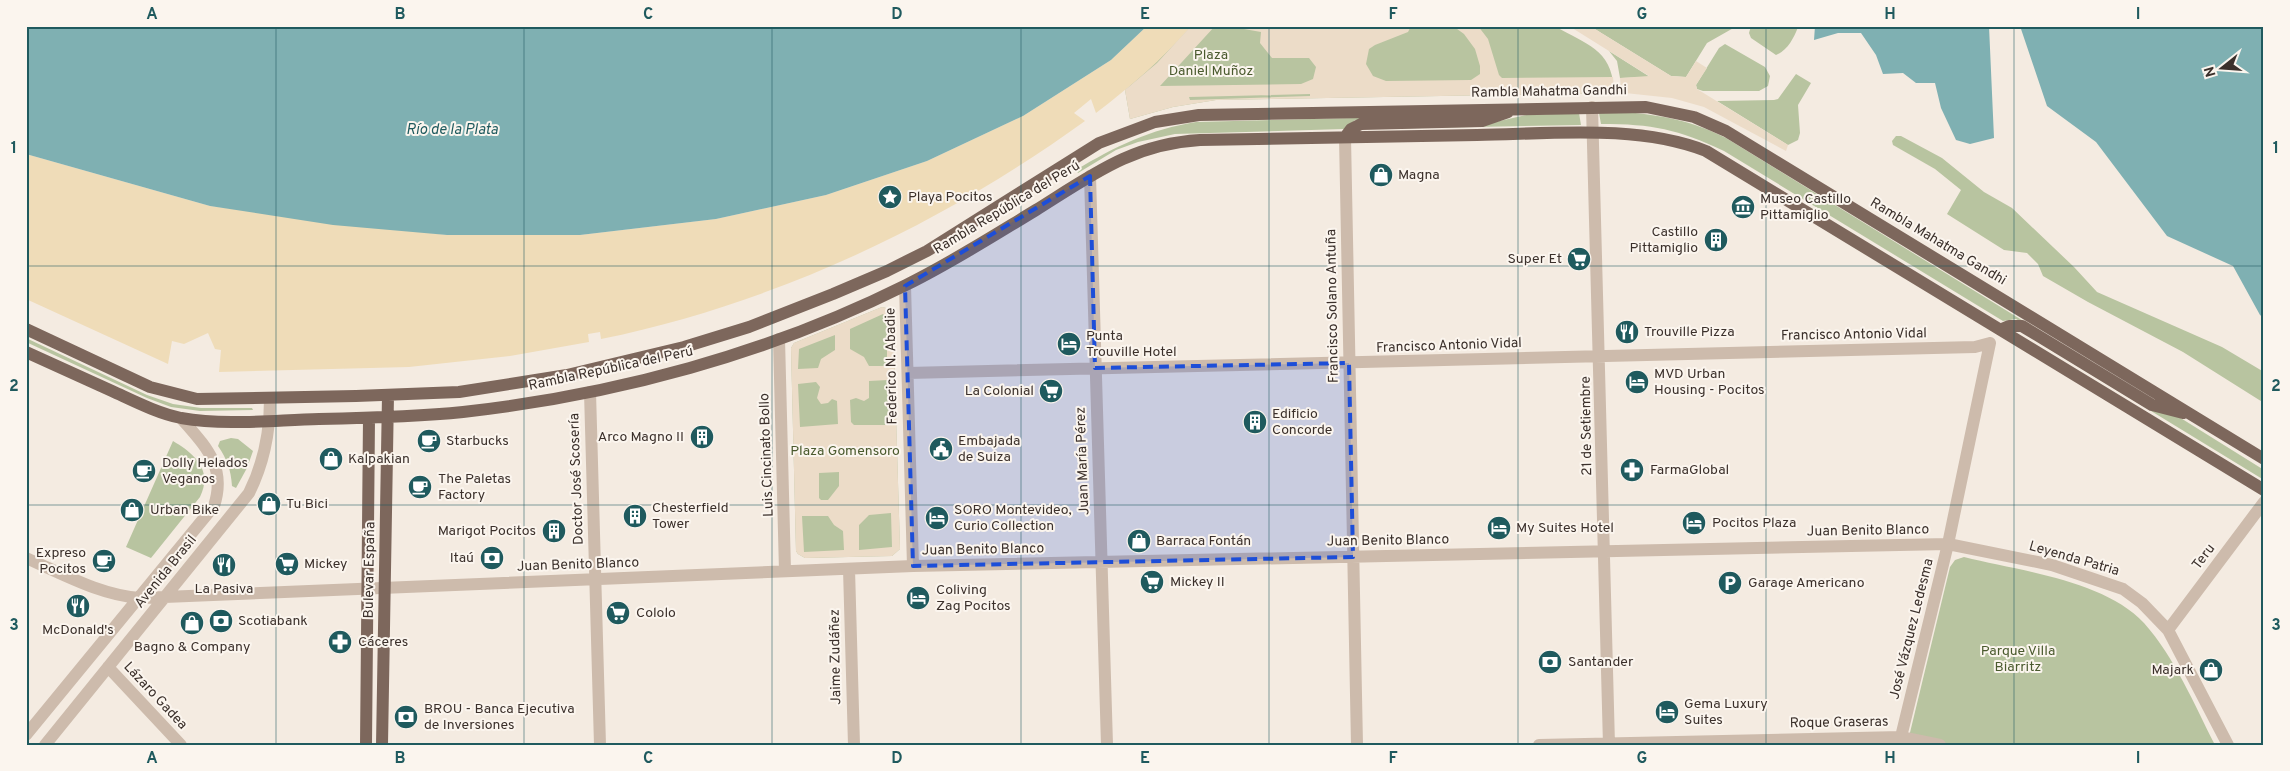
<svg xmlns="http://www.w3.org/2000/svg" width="2290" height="771" font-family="Overpass,sans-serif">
	<rect width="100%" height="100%" fill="#f4ebe1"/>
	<!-- green -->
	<path fill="#b8c4a0" d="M1191 26H1555C1586 45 1611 48 1614 89L1609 93 1216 100 1173 107 1130 119 1125 90Z
		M1590 26H1737L1707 43 1686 77 1671 76Z
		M1751 26H1798V27C1794 38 1787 51 1776 55L1751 38 1749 33Z
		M1725 44 1765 67 1770 76 1768 86 1759 91H1703L1697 89 1696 85 1719 48Z
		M1609 51 1650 77 1620 78 1617 61Z
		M1796 74 1811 83 1798 105 1800 133 1798 140 1788 145 1717 101 1774 100 1778 99Z
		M1624 112C1661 115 1693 121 1726 138L2108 373 2016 319 2003 321 1724 151C1677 129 1653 124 1601 124L1599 113Z
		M1579 113 1581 125 1371 129 1482 125 1526 115Z
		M1353 118H1449L1355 120 1344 129 1175 134 1138 142 1116 150 1078 173 1076 170C1114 147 1151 129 1196 122Z
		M1896 136H1901L1942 158 1984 192 2012 208 2074 267 2097 292 2222 347 2264 372V403L2183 352 2088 302 2043 276 2038 264 2027 253 2004 250 1947 214 1961 190 1935 169 1893 145 1892 141Z
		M882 307 890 309 893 316 900 549 892 556 805 558 798 554 796 551 791 348 794 343Z
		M2025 334 2179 417 2264 470V480Z
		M26 338 147 395 173 404 201 408H252L253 410 200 411 171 407 147 398 26 342Z
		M231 438 238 439 253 451 247 468 236 488 232 486C231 470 227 459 218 446L220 441Z
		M173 441C195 454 213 470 200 497L151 558 126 547Z
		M1964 557C2020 571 2104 580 2144 623 2175 658 2194 704 2215 745H1907L1950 567 1955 560Z"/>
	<!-- sand -->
	<path fill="#efdcb8" d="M1147 26H1191C1163 59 1130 87 1096 113L1091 99 1074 113 1085 121C941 225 776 303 601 339L600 332 588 334 589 342 510 356 409 367 219 372 221 350 215 349 208 333 184 344 172 341 168 364 26 299V154L210 206 447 235H580L716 219 826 195 927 161 1023 116 1111 60Z"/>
	<!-- plaza -->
	<path fill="#ecdcc8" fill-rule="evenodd" d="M1191 26H1215L1160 86 1301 84 1313 79 1316 67 1309 58H1272L1260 43 1261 32 1227 26H1411L1408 32 1375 45 1369 49 1366 64 1373 76 1386 81 1471 80 1480 74V66L1475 49 1464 34 1453 26H1478L1488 39 1499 75 1502 78 1613 77 1614 89 1609 93 1216 100 1173 107 1130 119 1125 90 1157 63ZM1310 94V96L1190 100 1189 97Z
		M1569 26H1590L1671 76 1686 77 1696 61 1707 68 1696 85 1697 89 1788 145 1786 151 1704 107 1672 98 1625 93 1621 88 1620 78 1649 76Z
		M882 307 890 309 893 316 900 549 892 556 805 558 798 554 796 551 791 348 794 343ZM883 314 887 318V366H869L864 357 850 349V329ZM835 335V350L821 359 818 368 798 369 799 349ZM888 380 890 425H854L851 422 850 400 856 398 864 401 869 398V381ZM816 382 820 387 817 398 821 404 828 403 832 399 837 401 838 424 800 427 798 384ZM839 472V486L828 500H821L819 498V473ZM891 513 892 547 859 550V525L869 515ZM802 516H828L834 525 843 531 844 550 804 552Z"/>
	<!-- water -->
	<path fill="#7fb0b2" d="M26 26H1147L1111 60 1023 116 927 161 826 195 716 219 580 235H447L333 225 210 206 26 154Z
		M1815 26H1989L1994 138 1970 144 1956 140 1941 108 1935 83H1916L1903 73 1883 74 1876 55 1861 33H1838L1814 40Z
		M2020 26H2264V318L2260 315 2233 266 2167 236 2096 142 2047 106Z"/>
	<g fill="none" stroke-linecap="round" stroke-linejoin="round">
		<!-- minor -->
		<path stroke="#cdbbac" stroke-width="12" d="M1592 107 1609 745
			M1345 137 1357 745
			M1090 176 1107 745
			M905 286 913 566
			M779 339 785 571
			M908 373 1975 347 1990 343
			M590 392 600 745
			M26 558C63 574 100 595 140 598L913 566 1948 544 2052 565 2123 589 2142 603 2168 630 2228 745
			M849 569 854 745
			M2168 630 2264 502
			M108 667 181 745
			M26 735 214 506C227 466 205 446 181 418
			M45 745 249 493C264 463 270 433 270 399
			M1539 745 1901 737 1940 745
			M1899 745 1948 544 1990 343"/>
		<!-- major -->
		<path stroke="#7d675c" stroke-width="12" d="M1345 137 1351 129 1361 124 1482 121 1508 112
			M26 329 150 387 197 399 356 396 459 392 567 375 684 347 749 327 833 294 887 271 927 251 1099 143 1155 122 1199 115 1646 107 1694 117 1726 131 2264 459
			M2002 329 2009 326H2022L2152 405 2183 413
			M26 352C55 365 83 378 112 391 134 401 157 413 181 418 226 426 274 420 319 419 367 418 415 417 463 412 615 395 768 354 906 285 951 263 993 236 1036 210 1092 175 1132 144 1200 140 1292 138 1385 137 1477 135 1550 134 1637 124 1706 151L2264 490
			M366 745 369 418
			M382 745 388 395"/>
	</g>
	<!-- marked area -->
	<path fill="#1d4ed8" fill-opacity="0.2" stroke="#1d4ed8" stroke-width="4" stroke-dasharray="10 6" stroke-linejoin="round" d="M1090 176 1095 368 1349 363 1353 557 913 566 905 286Z"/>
	<!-- grid -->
	<path fill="none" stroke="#1f5a5e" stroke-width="1" stroke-opacity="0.55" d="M276 26V745M524 26V745M772 26V745M1021 26V745M1269 26V745M1518 26V745M1766 26V745M2014 26V745M26 266H2264M26 505H2264"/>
	<!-- icons -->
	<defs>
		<g id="shop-disc" transform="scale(1.25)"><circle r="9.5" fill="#1f5a5e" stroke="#fbf5ee"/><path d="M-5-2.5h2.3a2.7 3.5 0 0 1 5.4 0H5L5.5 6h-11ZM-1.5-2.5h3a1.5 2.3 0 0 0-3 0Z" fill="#fff"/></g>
		<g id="sight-disc" transform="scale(1.25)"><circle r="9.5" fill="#1f5a5e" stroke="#fbf5ee"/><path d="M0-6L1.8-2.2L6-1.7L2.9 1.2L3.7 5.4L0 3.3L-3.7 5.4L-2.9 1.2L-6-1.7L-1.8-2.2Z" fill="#fff"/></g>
		<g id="museum-disc" transform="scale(1.25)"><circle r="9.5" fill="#1f5a5e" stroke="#fbf5ee"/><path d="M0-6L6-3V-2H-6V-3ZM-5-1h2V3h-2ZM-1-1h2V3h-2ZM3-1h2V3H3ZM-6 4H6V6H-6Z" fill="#fff"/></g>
		<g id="building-disc" transform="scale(1.25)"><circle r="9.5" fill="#1f5a5e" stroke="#fbf5ee"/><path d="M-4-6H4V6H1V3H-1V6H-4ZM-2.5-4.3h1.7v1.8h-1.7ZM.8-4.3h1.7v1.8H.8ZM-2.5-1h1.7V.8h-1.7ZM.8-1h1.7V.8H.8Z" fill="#fff"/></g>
		<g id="supermarket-disc" transform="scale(1.25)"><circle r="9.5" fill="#1f5a5e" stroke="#fbf5ee"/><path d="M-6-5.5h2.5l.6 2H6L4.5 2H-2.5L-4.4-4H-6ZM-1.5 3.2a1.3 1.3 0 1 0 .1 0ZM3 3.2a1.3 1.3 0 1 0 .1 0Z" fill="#fff"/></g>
		<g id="restaurant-disc" transform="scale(1.25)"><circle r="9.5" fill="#1f5a5e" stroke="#fbf5ee"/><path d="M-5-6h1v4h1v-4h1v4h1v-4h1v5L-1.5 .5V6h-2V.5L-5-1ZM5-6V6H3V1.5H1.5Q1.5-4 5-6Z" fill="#fff"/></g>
		<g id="hotel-disc" transform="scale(1.25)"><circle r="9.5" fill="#1f5a5e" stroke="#fbf5ee"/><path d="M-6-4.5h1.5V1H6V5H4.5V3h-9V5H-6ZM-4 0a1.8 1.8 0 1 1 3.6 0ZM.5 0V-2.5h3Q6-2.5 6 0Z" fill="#fff"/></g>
		<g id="cafe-disc" transform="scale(1.25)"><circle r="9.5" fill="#1f5a5e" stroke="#fbf5ee"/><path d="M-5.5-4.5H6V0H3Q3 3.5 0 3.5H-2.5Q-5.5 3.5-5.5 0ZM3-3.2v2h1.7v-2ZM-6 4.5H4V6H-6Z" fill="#fff"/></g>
		<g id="civic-disc" transform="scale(1.25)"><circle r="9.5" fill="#1f5a5e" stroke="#fbf5ee"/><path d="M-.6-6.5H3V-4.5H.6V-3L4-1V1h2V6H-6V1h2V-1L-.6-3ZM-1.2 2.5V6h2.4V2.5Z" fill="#fff"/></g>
		<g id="pharmacy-disc" transform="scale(1.25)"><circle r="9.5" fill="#1f5a5e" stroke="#fbf5ee"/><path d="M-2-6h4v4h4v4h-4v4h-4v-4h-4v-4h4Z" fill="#fff"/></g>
		<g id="bank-disc" transform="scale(1.25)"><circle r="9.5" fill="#1f5a5e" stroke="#fbf5ee"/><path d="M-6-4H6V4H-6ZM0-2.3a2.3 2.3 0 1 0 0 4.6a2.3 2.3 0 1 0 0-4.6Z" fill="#fff"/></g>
		<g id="parking-disc" transform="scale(1.25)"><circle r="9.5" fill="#1f5a5e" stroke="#fbf5ee"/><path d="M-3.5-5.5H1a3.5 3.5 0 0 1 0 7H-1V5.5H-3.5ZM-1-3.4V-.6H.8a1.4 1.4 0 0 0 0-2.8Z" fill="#fff"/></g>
	</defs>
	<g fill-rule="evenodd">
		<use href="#shop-disc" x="1381" y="175"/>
		<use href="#sight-disc" x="890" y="197"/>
		<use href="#museum-disc" x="1743" y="207"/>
		<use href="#building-disc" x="1716" y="240"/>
		<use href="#supermarket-disc" x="1579" y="259"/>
		<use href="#restaurant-disc" x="1627" y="332"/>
		<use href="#hotel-disc" x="1069" y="344"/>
		<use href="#hotel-disc" x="1637" y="382"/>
		<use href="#supermarket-disc" x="1051" y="391"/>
		<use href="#building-disc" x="1255" y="422"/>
		<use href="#building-disc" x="702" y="437"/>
		<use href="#cafe-disc" x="429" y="441"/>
		<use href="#civic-disc" x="941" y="449"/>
		<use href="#shop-disc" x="331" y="459"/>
		<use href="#pharmacy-disc" x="1632" y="470"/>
		<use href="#cafe-disc" x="144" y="471"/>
		<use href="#cafe-disc" x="420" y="487"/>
		<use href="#shop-disc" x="269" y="504"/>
		<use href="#shop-disc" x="132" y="510"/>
		<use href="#building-disc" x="635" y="516"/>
		<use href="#hotel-disc" x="937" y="518"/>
		<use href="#hotel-disc" x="1694" y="523"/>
		<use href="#hotel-disc" x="1499" y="528"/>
		<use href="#building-disc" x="554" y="531"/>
		<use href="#shop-disc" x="1139" y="541"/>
		<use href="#bank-disc" x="492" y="558"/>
		<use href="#cafe-disc" x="104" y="561"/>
		<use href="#supermarket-disc" x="287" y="564"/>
		<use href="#restaurant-disc" x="224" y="565"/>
		<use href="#supermarket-disc" x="1152" y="582"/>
		<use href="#parking-disc" x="1730" y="583"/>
		<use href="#hotel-disc" x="918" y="598"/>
		<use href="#restaurant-disc" x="78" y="606"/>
		<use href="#supermarket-disc" x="618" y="613"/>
		<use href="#bank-disc" x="221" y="621"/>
		<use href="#shop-disc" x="192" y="623"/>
		<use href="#pharmacy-disc" x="340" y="642"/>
		<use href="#bank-disc" x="1550" y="662"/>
		<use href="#shop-disc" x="2211" y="670"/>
		<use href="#hotel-disc" x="1667" y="712"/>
		<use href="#bank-disc" x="406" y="717"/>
	</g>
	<g text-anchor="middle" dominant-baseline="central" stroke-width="4" stroke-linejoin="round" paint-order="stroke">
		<!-- park labels -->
		<g font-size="14" fill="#4a5a2e" stroke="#fbf5ee">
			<text x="1211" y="55">Plaza<tspan x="1211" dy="16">Daniel Muñoz</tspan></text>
			<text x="845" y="451">Plaza Gomensoro</text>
			<text x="2018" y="651">Parque Villa<tspan x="2018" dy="16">Biarritz</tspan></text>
		</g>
		<!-- street labels -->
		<g font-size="14" fill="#3b302b" stroke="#fbf5ee">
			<text transform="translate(1549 92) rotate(-1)">Rambla Mahatma Gandhi</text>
			<text transform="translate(1007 208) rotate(-31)">Rambla República del Perú</text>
			<text transform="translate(1938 242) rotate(31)">Rambla Mahatma Gandhi</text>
			<text transform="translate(1333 306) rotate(-91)">Francisco Solano Antuña</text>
			<text transform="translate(1854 335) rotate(-1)">Francisco Antonio Vidal</text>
			<text transform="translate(1449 346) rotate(-2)">Francisco Antonio Vidal</text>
			<text transform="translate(892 366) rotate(-91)">Federico N. Abadie</text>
			<text transform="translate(611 369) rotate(-12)">Rambla República del Perú</text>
			<text transform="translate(1587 426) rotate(-91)">21 de Setiembre</text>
			<text transform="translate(767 455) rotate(-92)">Luis Cincinato Bollo</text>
			<text transform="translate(1083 461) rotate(-92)">Juan María Pérez</text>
			<text transform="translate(577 479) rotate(-92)">Doctor José Scosería</text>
			<text transform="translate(1868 531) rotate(-1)">Juan Benito Blanco</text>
			<text transform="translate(1388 541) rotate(-1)">Juan Benito Blanco</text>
			<text transform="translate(983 550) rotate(-1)">Juan Benito Blanco</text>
			<text transform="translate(2204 557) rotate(-53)">Teru</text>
			<text transform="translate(2074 559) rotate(16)">Leyenda Patria</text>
			<text transform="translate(578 565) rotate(-2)">Juan Benito Blanco</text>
			<text transform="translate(370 570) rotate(-89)">Bulevar España</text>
			<text transform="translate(166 572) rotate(-51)">Avenida Brasil</text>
			<text transform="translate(1912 629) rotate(-76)">José Vázquez Ledesma</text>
			<text transform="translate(836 657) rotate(-91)">Jaime Zudáñez</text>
			<text transform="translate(155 696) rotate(47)">Lázaro Gadea</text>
			<text transform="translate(1839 723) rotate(-1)">Roque Graseras</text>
		</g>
		<!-- poi labels -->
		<g font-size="14" fill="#3b302b" stroke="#fbf5ee" text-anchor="start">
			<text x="1398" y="175">Magna</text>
			<text x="908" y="197">Playa Pocitos</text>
			<text x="1760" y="199">Museo Castillo<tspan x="1760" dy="16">Pittamiglio</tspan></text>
			<text x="1698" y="232" text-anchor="end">Castillo<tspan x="1698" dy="16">Pittamiglio</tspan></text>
			<text x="1562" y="259" text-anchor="end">Super Et</text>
			<text x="1644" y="332">Trouville Pizza</text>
			<text x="1086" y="336">Punta<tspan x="1086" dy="16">Trouville Hotel</tspan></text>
			<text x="1654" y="374">MVD Urban<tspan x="1654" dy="16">Housing - Pocitos</tspan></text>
			<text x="1034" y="391" text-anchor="end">La Colonial</text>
			<text x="1272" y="414">Edificio<tspan x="1272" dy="16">Concorde</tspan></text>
			<text x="684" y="437" text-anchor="end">Arco Magno II</text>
			<text x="446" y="441">Starbucks</text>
			<text x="958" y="441">Embajada<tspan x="958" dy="16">de Suiza</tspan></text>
			<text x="348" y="459">Kalpakian</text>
			<text x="162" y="463">Dolly Helados<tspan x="162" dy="16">Veganos</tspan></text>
			<text x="1650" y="470">FarmaGlobal</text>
			<text x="438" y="479">The Paletas<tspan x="438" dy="16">Factory</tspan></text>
			<text x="286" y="504">Tu Bici</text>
			<text x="652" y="508">Chesterfield<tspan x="652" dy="16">Tower</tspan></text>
			<text x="150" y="510">Urban Bike</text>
			<text x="954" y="510">SORO Montevideo,<tspan x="954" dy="16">Curio Collection</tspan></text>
			<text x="1712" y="523">Pocitos Plaza</text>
			<text x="1516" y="528">My Suites Hotel</text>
			<text x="536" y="531" text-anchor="end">Marigot Pocitos</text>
			<text x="1156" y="541">Barraca Fontán</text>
			<text x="86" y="553" text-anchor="end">Expreso<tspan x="86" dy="16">Pocitos</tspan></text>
			<text x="474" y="558" text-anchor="end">Itaú</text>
			<text x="304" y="564">Mickey</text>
			<text x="1170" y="582">Mickey II</text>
			<text x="1748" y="583">Garage Americano</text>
			<text x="224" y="589" text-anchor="middle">La Pasiva</text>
			<text x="936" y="590">Coliving<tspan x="936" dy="16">Zag Pocitos</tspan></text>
			<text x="636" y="613">Cololo</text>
			<text x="238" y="621">Scotiabank</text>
			<text x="78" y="630" text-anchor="middle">McDonald's</text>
			<text x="358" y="642">Cáceres</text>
			<text x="192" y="647" text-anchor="middle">Bagno &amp; Company</text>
			<text x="1568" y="662">Santander</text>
			<text x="2194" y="670" text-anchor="end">Majark</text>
			<text x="1684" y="704">Gema Luxury<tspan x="1684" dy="16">Suites</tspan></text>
			<text x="424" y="709">BROU - Banca Ejecutiva<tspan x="424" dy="16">de Inversiones</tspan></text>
		</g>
		<!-- water labels -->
		<g font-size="15" font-style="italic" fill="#1f5a5e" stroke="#fbf5ee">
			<text x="452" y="130">Río de la Plata</text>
		</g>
	</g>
	<!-- border -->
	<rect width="2290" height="771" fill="none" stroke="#fbf5ee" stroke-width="55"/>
	<!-- north arrow -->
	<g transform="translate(2222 68) rotate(253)" stroke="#fbf5ee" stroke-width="4" paint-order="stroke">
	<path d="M0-4L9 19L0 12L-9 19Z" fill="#3b302b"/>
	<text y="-8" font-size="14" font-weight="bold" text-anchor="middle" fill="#3b302b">N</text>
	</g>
	<rect x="28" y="28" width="2234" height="716" fill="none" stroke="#1f5a5e" stroke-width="2"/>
	<g font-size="16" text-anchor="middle" font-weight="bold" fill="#1f5a5e">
		<text x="152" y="19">A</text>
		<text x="400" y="19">B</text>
		<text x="648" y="19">C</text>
		<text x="897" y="19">D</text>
		<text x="1145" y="19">E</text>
		<text x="1393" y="19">F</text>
		<text x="1642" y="19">G</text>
		<text x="1890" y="19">H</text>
		<text x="2138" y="19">I</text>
		<text x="14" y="153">1</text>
		<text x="2276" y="153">1</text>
		<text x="14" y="391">2</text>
		<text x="2276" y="391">2</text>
		<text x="14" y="630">3</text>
		<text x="2276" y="630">3</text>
		<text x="152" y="763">A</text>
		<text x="400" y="763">B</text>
		<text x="648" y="763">C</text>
		<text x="897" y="763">D</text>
		<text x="1145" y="763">E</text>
		<text x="1393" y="763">F</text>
		<text x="1642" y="763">G</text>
		<text x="1890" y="763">H</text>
		<text x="2138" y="763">I</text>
	</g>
</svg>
